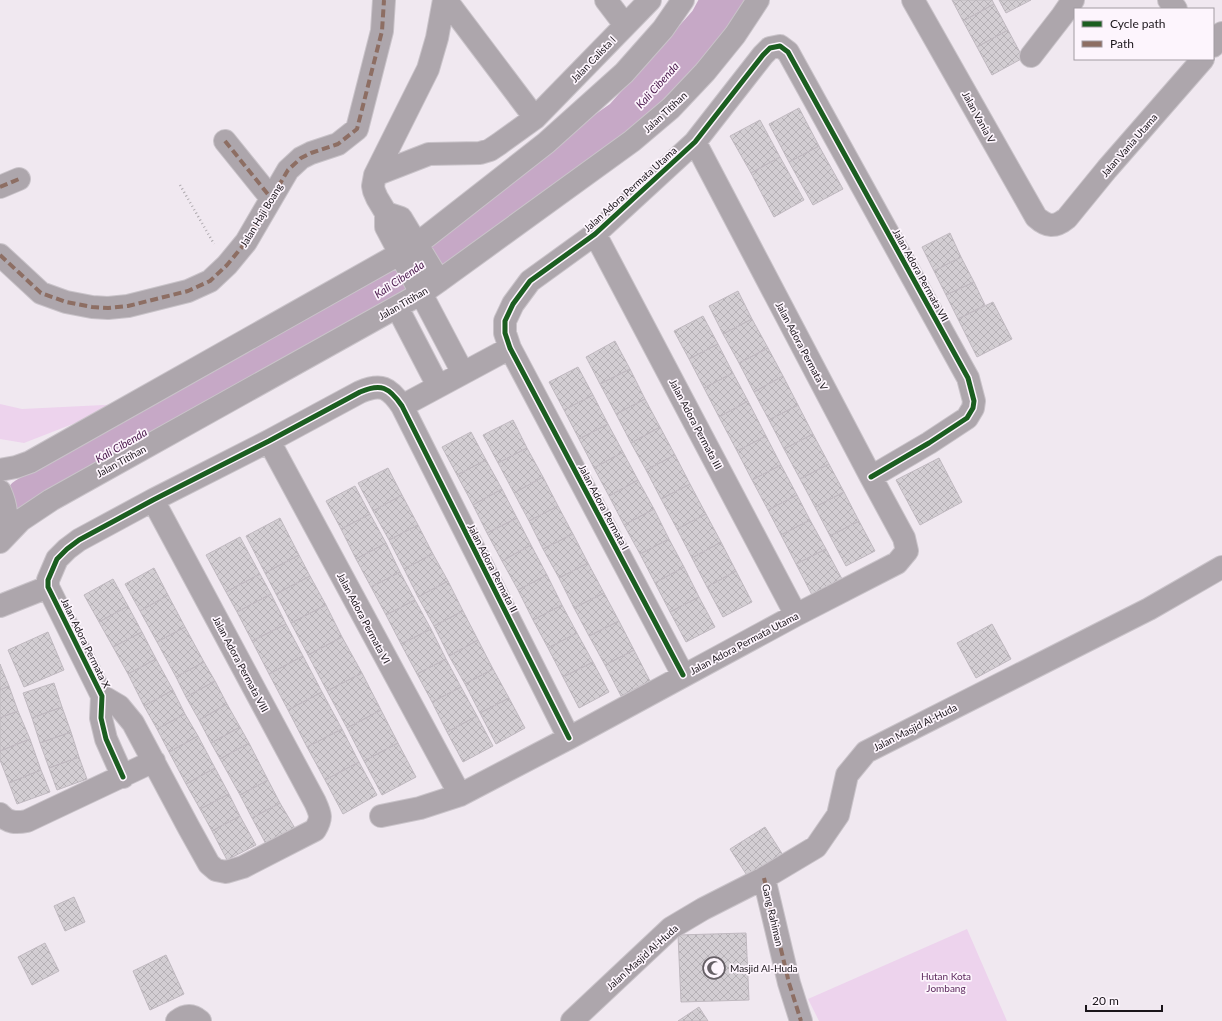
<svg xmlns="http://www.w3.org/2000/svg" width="1222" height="1021" font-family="Lato,sans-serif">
	<defs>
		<pattern id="building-cross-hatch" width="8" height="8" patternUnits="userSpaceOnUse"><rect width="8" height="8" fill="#d3ced3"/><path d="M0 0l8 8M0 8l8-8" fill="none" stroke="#b5b0b5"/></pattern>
	</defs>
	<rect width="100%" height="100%" fill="#f0e8f0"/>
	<!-- green -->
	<path fill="#edd3ed" d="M0 404 22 409 124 404 24 443 0 439Z
		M967 929 1007 1021H819L808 999Z"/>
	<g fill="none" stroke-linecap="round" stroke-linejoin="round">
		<!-- river -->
		<path stroke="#c6a8c6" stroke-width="45" d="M27 500 390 286 625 121 711 24 724 0"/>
	</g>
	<!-- building -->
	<path fill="url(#building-cross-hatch)" stroke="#c0b9c0" d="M952 0H992L994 4 963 21Z
		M999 0H1031L1006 13Z
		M994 4 1008 30 977 47 963 21Z
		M1008 30 1023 58 992 75 977 47Z
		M799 108 819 146 789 162 769 124Z
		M760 120 780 157 751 173 730 136Z
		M819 146 843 189 813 205 789 162Z
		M780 157 804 200 774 217 751 173Z
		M950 233 961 257 934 271 922 247Z
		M961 257 974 282 946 295 934 271Z
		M974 282 985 305 958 319 946 295Z
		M738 291 752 319 723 334 709 306Z
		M993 302 1012 339 977 357 958 319Z
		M703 316 718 344 689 359 674 331Z
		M752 319 768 348 739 363 723 334Z
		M615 341 630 369 600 384 586 357Z
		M718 344 733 373 704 388 689 359Z
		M768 348 783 376 754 392 739 363Z
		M578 367 593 395 564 410 549 382Z
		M630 369 645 399 616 414 600 384Z
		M733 373 748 401 719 417 704 388Z
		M783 376 798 405 769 420 754 392Z
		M593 395 608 424 579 439 564 410Z
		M645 399 660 427 631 443 616 414Z
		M748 401 766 436 737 451 719 417Z
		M798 405 813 434 784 449 769 420Z
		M513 420 527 448 498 463 483 435Z
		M608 424 623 452 594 468 579 439Z
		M660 427 675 455 646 470 631 443Z
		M471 432 486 460 457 475 442 447Z
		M813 434 829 464 800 479 784 449Z
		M766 436 781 465 752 480 737 451Z
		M527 448 543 477 514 493 498 463Z
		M623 452 638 480 609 496 594 468Z
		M675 455 690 484 661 499 646 470Z
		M939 458 962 502 920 525 896 480Z
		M486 460 502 489 473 505 457 475Z
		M829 464 844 492 815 507 800 479Z
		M781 465 797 495 768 510 752 480Z
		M388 468 402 495 373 511 358 483Z
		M543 477 558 506 529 521 514 493Z
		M638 480 654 509 624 525 609 496Z
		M690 484 706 514 677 529 661 499Z
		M355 486 370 514 341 529 326 501Z
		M502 489 517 518 487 533 473 505Z
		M844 492 859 521 830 536 815 507Z
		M402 495 418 525 389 540 373 511Z
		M797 495 810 520 781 535 768 510Z
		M558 506 573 534 543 549 529 521Z
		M654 509 669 539 640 554 624 525Z
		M370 514 386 543 356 559 341 529Z
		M706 514 721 542 692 558 677 529Z
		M280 518 299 555 265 573 246 536Z
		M517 518 531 545 502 561 487 533Z
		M810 520 826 549 796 564 781 535Z
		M859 521 875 551 846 566 830 536Z
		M418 525 433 554 404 569 389 540Z
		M573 534 588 563 559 578 543 549Z
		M240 537 260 574 226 592 206 555Z
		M669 539 684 567 655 583 640 554Z
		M721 542 736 571 707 587 692 558Z
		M386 543 400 572 371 587 356 559Z
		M531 545 547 575 518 590 502 561Z
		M826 549 842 579 812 595 796 564Z
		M433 554 448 581 418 597 404 569Z
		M299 555 310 576 276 594 265 573Z
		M588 563 604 593 574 608 559 578Z
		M684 567 699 597 670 612 655 583Z
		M154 568 168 595 140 611 125 584Z
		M736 571 752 602 723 617 707 587Z
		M400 572 415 600 386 615 371 587Z
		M260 574 271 594 237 612 226 592Z
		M547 575 562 605 533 620 518 590Z
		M310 576 326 605 291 623 276 594Z
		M113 579 128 606 99 622 84 595Z
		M448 581 463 611 434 626 418 597Z
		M604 593 619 621 589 636 574 608Z
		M271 594 286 624 252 641 237 612Z
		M168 595 185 627 157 642 140 611Z
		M699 597 715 627 686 642 670 612Z
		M415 600 431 629 401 644 386 615Z
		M326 605 342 637 308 655 291 623Z
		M562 605 577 633 548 648 533 620Z
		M128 606 142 632 113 647 99 622Z
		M463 611 478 640 449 656 434 626Z
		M619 621 634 650 605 665 589 636Z
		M286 624 303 656 269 674 252 641Z
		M992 624 1011 659 976 678 957 643Z
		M185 627 204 662 176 677 157 642Z
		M431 629 446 659 417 674 401 644Z
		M48 632 64 670 24 687 8 650Z
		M142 632 156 659 128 674 113 647Z
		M577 633 593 662 563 677 548 648Z
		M342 637 362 673 327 691 308 655Z
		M478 640 493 669 465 684 449 656Z
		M634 650 650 681 621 696 605 665Z
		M303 656 322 692 288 710 269 674Z
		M156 659 173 690 144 706 128 674Z
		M446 659 461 687 432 702 417 674Z
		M204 662 215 681 186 697 176 677Z
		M593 662 609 692 579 708 563 677Z
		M0 664 9 686 0 690Z
		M493 669 509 698 480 713 465 684Z
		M362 673 381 710 347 728 327 691Z
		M215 681 227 704 199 720 186 697Z
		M54 683 62 707 32 718 23 693Z
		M9 686 18 711 0 718V690Z
		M461 687 477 716 447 732 432 702Z
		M173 690 185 714 157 729 144 706Z
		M322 692 342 729 307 747 288 710Z
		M509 698 525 728 496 744 480 713Z
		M227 704 240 727 211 743 199 720Z
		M62 707 71 732 40 743 32 718Z
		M381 710 398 743 364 761 347 728Z
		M18 711 30 739 0 751V718Z
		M185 714 198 736 169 752 157 729Z
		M477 716 493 746 463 762 447 732Z
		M240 727 249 743 220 759 211 743Z
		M342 729 359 762 325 780 307 747Z
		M71 732 79 757 49 768 40 743Z
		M198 736 215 768 186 784 169 752Z
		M30 739 41 770 9 783 0 760V751Z
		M249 743 268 780 240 795 220 759Z
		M398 743 416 777 382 795 364 761Z
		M79 757 87 779 57 790 49 768Z
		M359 762 377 795 343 814 325 780Z
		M215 768 229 794 200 809 186 784Z
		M41 770 50 792 17 804 9 783Z
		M268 780 280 803 252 818 240 795Z
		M229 794 240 816 212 831 200 809Z
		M280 803 296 830 267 846 252 818Z
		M240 816 256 845 227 860 212 831Z
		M765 827 783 855 748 877 730 849Z
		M74 897 85 922 65 931 54 906Z
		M746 933 749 1000 681 1002 678 935Z
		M45 943 59 971 32 985 18 957Z
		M166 955 184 994 150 1010 133 971Z
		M699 1007 708 1021H678Z"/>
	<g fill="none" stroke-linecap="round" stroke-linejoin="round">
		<!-- minor casing -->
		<g stroke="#c9c3c9" stroke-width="24">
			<path id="minor" d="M444 0 437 38 428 69 375 175 373 186 374 191 377 198 386 213V227L463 373
				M446 0 535 118
				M606 0 625 25
				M913 0 1036 217C1047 227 1055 228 1067 218L1107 169 1203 59
				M1169 0 1176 9
				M1213 46 1222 33
				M1031 56 1062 16 1073 0
				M225 141 271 198
				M375 175 429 154 480 153 490 150 499 144 535 118 650 0
				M0 187 19 179
				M386 213 401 218 439 281
				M595 234 796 615
				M0 255 41 293 66 302 92 307 108 308 128 306 188 291 210 281 227 265 246 242 288 170 301 158 311 153 338 144 357 129 382 31 384 0
				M397 307 438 386
				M402 406 510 348
				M269 441 460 795
				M0 470 16 467 30 462 417 244 546 143 624 73 663 29 683 0
				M0 491C8 509 8 520 0 538
				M0 542 21 520 51 500 422 293 439 281 632 141 671 108 705 72 735 35 758 0
				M0 606 48 587
				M683 675 510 348 505 333V321L513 304 530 281 595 234 695 142 763 55 770 48 780 46 788 52 968 378 974 401 973 408 967 418 929 443 871 477
				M102 696 119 706 133 723 189 828 209 864 216 870 226 872 243 867 315 830C322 818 321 815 315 802L153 500
				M123 777 106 739 101 718 102 696 48 587V580L57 559 67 549 79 540 153 500 269 441 360 392C381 383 389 387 402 406L569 738
				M0 814C8 823 16 823 27 821L154 761
				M381 816 420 808 460 795 569 738 796 615 897 563 907 551 904 538 871 477 695 142
				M764 878 789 983 801 1021
				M177 1021C185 1015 192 1014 200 1021
				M572 1021 671 928 703 909 764 878 816 847 838 815 847 775 866 752 1149 609 1222 567"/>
		</g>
		<!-- path -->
		<path stroke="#b0abb0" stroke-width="2.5" stroke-dasharray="1 3" stroke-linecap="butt" d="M180 185 214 244"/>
		<!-- minor -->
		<use href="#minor" stroke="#ada6ac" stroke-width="22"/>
		<!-- quiet -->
		<path stroke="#8d6e63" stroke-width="4" stroke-dasharray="8 4" stroke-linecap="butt" d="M225 141 271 198
			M0 187 19 179
			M0 255 41 293 66 302 92 307 108 308 128 306 188 291 210 281 227 265 246 242 288 170 301 158 311 153 338 144 357 129 382 31 384 0
			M764 878 789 983 801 1021"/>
		<!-- cycleway casing -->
		<g stroke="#fdf5fd" stroke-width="8">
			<path id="cycleway" d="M683 675 510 348 505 333V321L513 304 530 281 595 234 695 142 763 55 770 48 780 46 788 52 968 378 974 401 973 408 967 418 929 443 871 477
				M123 777 106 739 101 718 102 696 48 587V580L57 559 67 549 79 540 153 500 269 441 360 392C381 383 389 387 402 406L569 738"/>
		</g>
		<!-- cycleway -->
		<use href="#cycleway" stroke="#1b5e20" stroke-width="5"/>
	</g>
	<!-- icons -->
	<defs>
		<g id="mosque-ring" transform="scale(1.15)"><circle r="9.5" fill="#fdf5fd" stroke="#655f65" stroke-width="1.5"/><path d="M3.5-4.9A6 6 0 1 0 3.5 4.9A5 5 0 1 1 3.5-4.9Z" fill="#655f65"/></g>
	</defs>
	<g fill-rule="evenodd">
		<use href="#mosque-ring" x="714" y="968"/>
	</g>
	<g text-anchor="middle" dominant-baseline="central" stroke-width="3.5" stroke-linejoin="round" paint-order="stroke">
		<!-- street labels -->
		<g font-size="10" fill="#1a151a" stroke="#fdf5fd">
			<text transform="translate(593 59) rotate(-46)">Jalan Calista I</text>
			<text transform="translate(665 112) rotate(-43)">Jalan Titihan</text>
			<text transform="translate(979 117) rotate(61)">Jalan Vania V</text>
			<text transform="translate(1129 145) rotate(-49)">Jalan Vania Utama</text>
			<text transform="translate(630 189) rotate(-42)">Jalan Adora Permata Utama</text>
			<text transform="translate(261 215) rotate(-59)">Jalan Haji Boang</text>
			<text transform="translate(921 275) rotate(61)">Jalan Adora Permata VII</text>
			<text transform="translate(403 303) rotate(-30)">Jalan Titihan</text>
			<text transform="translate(802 346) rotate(62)">Jalan Adora Permata V</text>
			<text transform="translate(696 424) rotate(62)">Jalan Adora Permata III</text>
			<text transform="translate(121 461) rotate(-29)">Jalan Titihan</text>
			<text transform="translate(604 507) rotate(62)">Jalan Adora Permata I</text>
			<text transform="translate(493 568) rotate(63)">Jalan Adora Permata II</text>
			<text transform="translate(364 618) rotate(62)">Jalan Adora Permata VI</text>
			<text transform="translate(86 643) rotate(64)">Jalan Adora Permata X</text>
			<text transform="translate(744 643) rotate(-28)">Jalan Adora Permata Utama</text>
			<text transform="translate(241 664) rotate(62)">Jalan Adora Permata VIII</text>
			<text transform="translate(915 727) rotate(-27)">Jalan Masjid Al-Huda</text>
			<text transform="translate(773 915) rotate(77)">Gang Rahiman</text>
			<text transform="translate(642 957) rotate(-42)">Jalan Masjid Al-Huda</text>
		</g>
		<!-- poi labels -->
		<g font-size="10" fill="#1a151a" stroke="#fdf5fd" text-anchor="start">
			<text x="730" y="968">Masjid Al-Huda</text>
		</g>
		<!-- park labels -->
		<g font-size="10" fill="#5d2a5e" stroke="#fdf5fd">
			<text x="946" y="976">Hutan Kota<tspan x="946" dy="12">Jombang</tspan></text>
		</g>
		<!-- water labels -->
		<g font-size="11" font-style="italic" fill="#471549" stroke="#fdf5fd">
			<text transform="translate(657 85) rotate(-48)">Kali Cibenda</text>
			<text transform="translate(399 279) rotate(-34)">Kali Cibenda</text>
			<text transform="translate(121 445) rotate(-30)">Kali Cibenda</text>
		</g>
	</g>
	<!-- legend -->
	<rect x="1074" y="8" width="140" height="52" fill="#fdf5fd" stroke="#a29ba2"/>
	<rect x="1082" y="21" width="20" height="6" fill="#1b5e20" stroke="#a29ba2"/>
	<text x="1110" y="28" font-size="12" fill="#1a151a">Cycle path</text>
	<rect x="1082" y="41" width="20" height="6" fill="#8d6e63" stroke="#a29ba2"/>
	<text x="1110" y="48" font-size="12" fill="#1a151a">Path</text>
	<!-- scale -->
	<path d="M1086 1005v6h76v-6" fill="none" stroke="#1a151a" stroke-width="2"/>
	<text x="1092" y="1005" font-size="12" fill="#1a151a" stroke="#fdf5fd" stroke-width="3" paint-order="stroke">20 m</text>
</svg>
